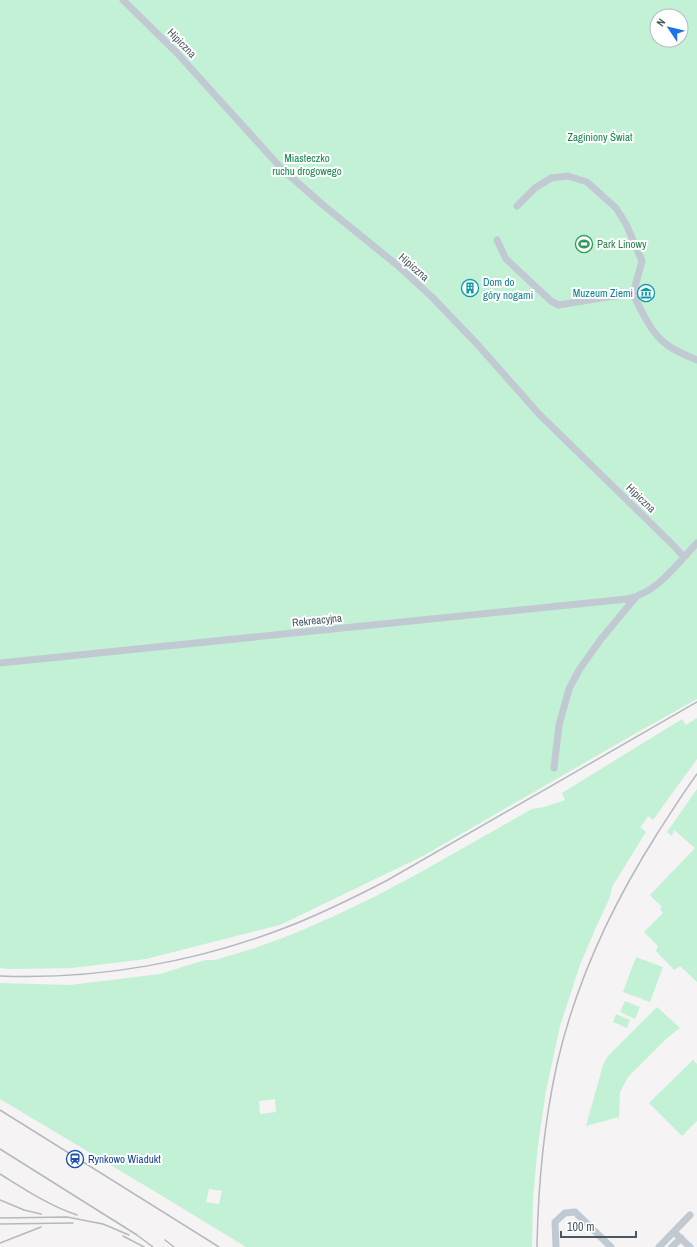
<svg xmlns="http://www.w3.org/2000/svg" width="697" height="1247" font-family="'Archivo Narrow',sans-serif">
	<rect width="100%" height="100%" fill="#f5f3f3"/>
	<!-- green -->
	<path fill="#c3f1d5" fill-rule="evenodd" d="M0 0H697V699L631 736 423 856 280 925 146 959 72 968 9 969 0 968ZM657 16H681V40H657Z
		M697 718V759L653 820 648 816 640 828 643 829 646 832 612 887 610 897 597 925 580 965 560 1026 546 1091 538 1145 533 1199 532 1247H246L154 1191 0 1099V983L70 985 160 974 205 960H215L255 948 293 934 332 917 374 897 421 872 532 809 544 807 565 800 562 793 682 719 686 725ZM275 1099 276 1112 260 1114 259 1101ZM209 1189 222 1191 219 1204 206 1202Z
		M697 789V982L680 966 674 970 656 951 658 946 644 932 663 913 660 909 662 907 650 895 695 848 674 830 672 836 667 832Z
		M636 957 663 967 650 1002 623 992Z
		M625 1001 640 1007 635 1019 620 1012Z
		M657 1007 680 1028 667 1038 628 1077 620 1092 619 1117 586 1126 603 1065 608 1056Z
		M616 1014 630 1020 627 1028 613 1022Z
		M693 1060 697 1064V1121L682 1136 649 1103Z"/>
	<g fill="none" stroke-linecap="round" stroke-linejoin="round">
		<!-- minor -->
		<path stroke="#c1cad2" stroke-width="7" d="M123 0 176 52 282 169 323 205 397 265 432 297 477 344 539 414 674 546 684 557
			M517 206 535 188 551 178 568 176 587 182 616 208 626 224 642 261 633 294C642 311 650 332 666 344 672 349 689 357 697 360
			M497 240 506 259 551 301 559 305 607 297 633 294
			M0 663 627 599C657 593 676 565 697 543
			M554 768 559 725 569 689 579 670 601 639 636 597
			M674 1232 690 1247
			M556 1247 555 1222 565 1213 575 1212 611 1247
			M659 1247 690 1215
			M672 1247 681 1238"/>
		<!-- rail -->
		<path stroke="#b5b8bd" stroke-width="1.5" d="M0 976C97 980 197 962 287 927 321 914 353 898 386 881L697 702
			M0 1110 219 1247
			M0 1149 137 1235 153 1247
			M0 1174C26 1190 48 1205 77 1215
			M0 1200 24 1210 41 1214
			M0 1218 67 1217 103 1224 129 1235
			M0 1224 73 1223
			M123 1236 144 1247
			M165 1240 174 1247
			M0 1243 41 1227
			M537 1247C538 1186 544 1123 557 1064 576 981 612 905 657 834 670 814 683 793 697 774"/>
	</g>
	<!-- icons -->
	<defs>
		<g id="stadium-ring" transform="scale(0.9)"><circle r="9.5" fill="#fff" stroke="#2e9e5b" stroke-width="1.5"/><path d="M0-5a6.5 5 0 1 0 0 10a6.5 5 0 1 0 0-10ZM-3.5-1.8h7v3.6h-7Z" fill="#2e9e5b"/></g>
		<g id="building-ring" transform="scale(0.9)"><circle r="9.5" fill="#fff" stroke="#0f9aa8" stroke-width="1.5"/><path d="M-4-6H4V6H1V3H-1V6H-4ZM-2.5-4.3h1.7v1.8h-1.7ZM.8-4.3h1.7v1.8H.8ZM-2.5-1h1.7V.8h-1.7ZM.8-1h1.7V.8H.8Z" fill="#0f9aa8"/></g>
		<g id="museum-ring" transform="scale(0.9)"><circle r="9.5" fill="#fff" stroke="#0f9aa8" stroke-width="1.5"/><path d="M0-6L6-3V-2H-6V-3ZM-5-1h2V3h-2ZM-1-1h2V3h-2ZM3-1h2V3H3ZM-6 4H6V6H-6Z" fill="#0f9aa8"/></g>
		<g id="station-ring" transform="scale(0.9)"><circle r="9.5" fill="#fff" stroke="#1a4fb4" stroke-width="1.5"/><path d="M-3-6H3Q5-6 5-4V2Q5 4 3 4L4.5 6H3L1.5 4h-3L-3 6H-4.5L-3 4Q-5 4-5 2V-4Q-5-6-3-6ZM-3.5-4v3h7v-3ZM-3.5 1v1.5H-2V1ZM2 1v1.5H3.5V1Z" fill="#1a4fb4"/></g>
	</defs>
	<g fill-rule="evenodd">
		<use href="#stadium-ring" x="584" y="244"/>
		<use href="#building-ring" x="470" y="288"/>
		<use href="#museum-ring" x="646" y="293"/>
		<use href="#station-ring" x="75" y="1159"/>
	</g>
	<g text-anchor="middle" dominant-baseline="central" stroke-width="4" stroke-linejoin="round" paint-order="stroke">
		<!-- street labels -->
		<g font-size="11" fill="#4a5661" stroke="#fff">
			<text transform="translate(182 43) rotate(46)">Hipiczna</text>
			<text transform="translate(414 267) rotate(41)">Hipiczna</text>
			<text transform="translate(641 498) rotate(44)">Hipiczna</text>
			<text transform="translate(317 620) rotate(-6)">Rekreacyjna</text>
		</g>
		<!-- park labels -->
		<g font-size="11" fill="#17864f" stroke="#fff">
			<text x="600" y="137">Zaginiony Świat</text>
			<text x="307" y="158">Miasteczko<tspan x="307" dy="13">ruchu drogowego</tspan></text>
		</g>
		<!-- leisure labels -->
		<g font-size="11" fill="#27864d" stroke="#fff" text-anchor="start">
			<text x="597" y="244">Park Linowy</text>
		</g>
		<!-- culture labels -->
		<g font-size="11" fill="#0d838f" stroke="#fff" text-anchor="start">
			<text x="483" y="282">Dom do<tspan x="483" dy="13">góry nogami</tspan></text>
			<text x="633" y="293" text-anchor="end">Muzeum Ziemi</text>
		</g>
		<!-- transit labels -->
		<g font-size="11" fill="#164399" stroke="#fff" text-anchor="start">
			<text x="88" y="1159">Rynkowo Wiadukt</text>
		</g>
	</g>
	<!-- north arrow -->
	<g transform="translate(669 28) rotate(305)"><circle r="19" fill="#ffffff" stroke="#b7bbc0"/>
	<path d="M0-3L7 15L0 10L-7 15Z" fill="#1a73e8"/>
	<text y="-6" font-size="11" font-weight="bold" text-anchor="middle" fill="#4a5661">N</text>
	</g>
	<!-- scale -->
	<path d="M561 1231v6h75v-6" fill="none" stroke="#4a5661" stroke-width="2"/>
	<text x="567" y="1231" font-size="12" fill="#4a5661" stroke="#ffffff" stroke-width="3" paint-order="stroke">100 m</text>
</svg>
